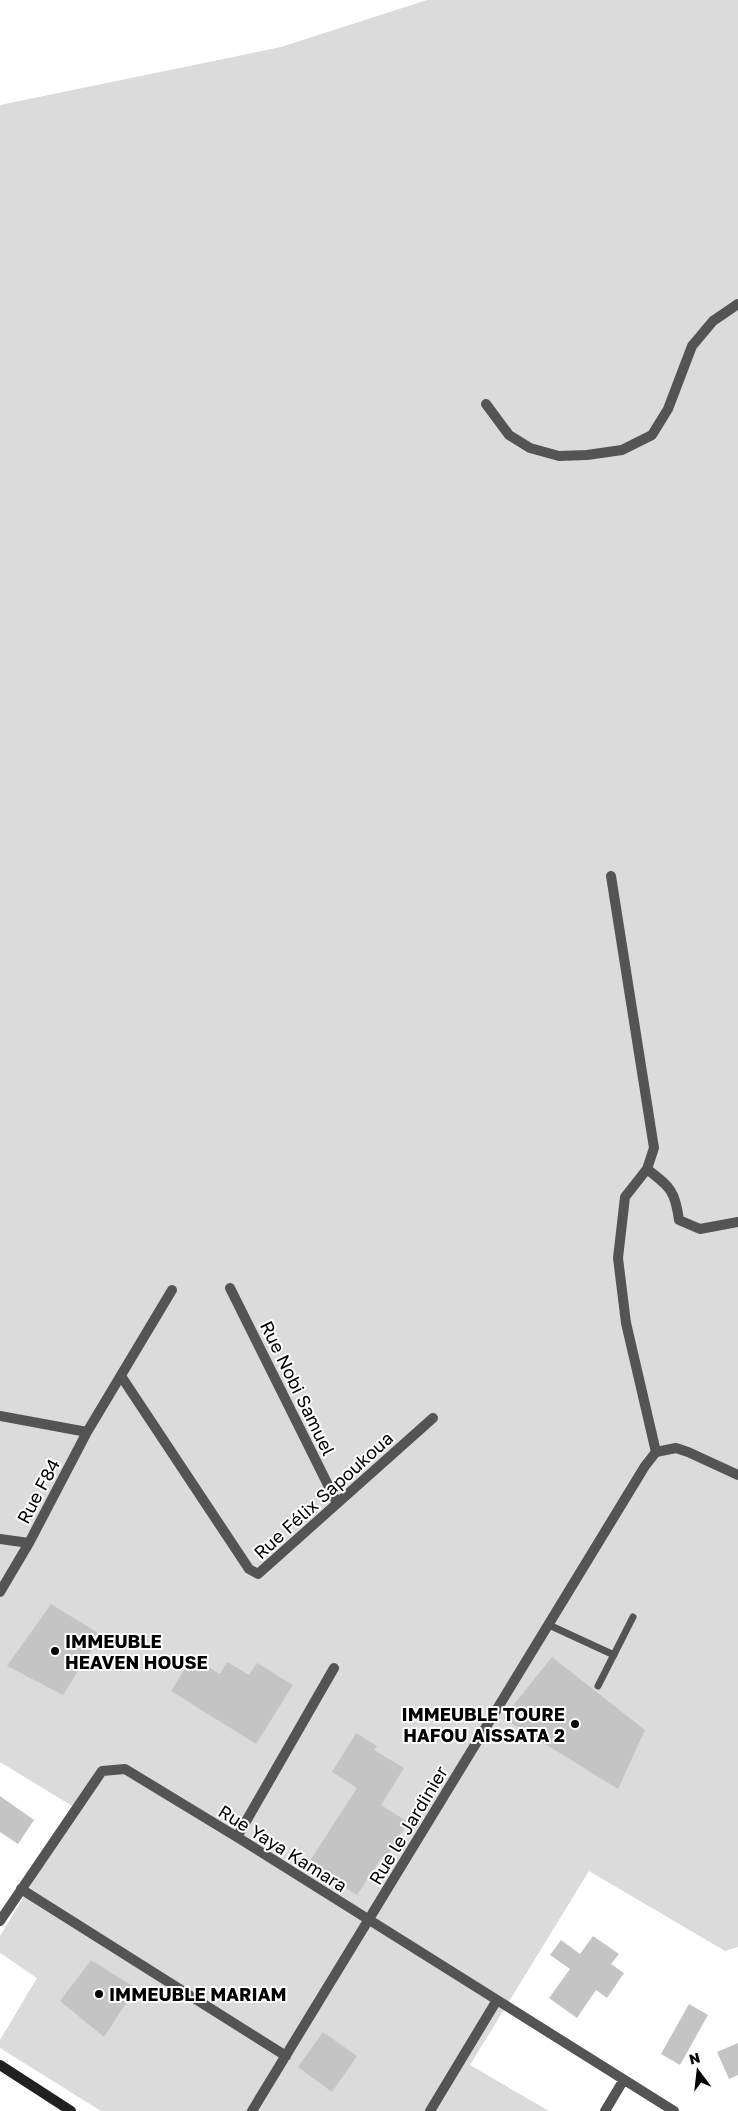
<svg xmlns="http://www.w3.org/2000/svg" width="738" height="2111" font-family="'Golos Text',sans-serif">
	<rect width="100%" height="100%" fill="#fff"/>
	<!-- green -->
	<path fill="#dbdbdb" d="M427 0H738V1947L725 1951 589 1871 470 2065 549 2111H101L0 2048V2040L37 1978 0 1953V1936L77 1809 0 1762V105L281 47Z"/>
	<!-- building -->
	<path fill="#c4c4c4" d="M51 1604 101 1635 63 1695 7 1666Z
		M192 1657 220 1674 227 1662 249 1675 257 1663 293 1685 256 1744 171 1691Z
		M552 1657 645 1730 618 1789 503 1718Z
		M356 1733 377 1746 374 1750 404 1768 381 1805 408 1822 386 1857 383 1856 357 1895 308 1864 357 1788 332 1772Z
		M0 1796 34 1820 18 1844 0 1832Z
		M593 1936 619 1954 611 1964 624 1973 607 1998 596 1990 577 2018 549 1998 570 1969 550 1955 561 1940 580 1954Z
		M91 1960 136 1988 104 2037 60 2001Z
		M689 2004 708 2015 680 2065 661 2054Z
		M323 2032 357 2056 332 2092 298 2067Z
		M738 2043V2075L729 2079 717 2052Z"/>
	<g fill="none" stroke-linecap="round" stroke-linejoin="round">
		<!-- lane -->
		<path stroke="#545454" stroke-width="7" d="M549 1625 614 1655
			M598 1686 633 1617"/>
		<!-- street -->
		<path stroke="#545454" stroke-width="10" d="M486 404 509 435 530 448 559 456 587 455 622 450 652 435 668 409 692 346 713 321 738 304
			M611 876 654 1148 647 1169 625 1197 618 1258 626 1323 656 1452
			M647 1169C670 1187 675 1190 679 1220L700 1229 738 1222
			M230 1288 337 1503
			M121 1376 249 1569 258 1574 433 1418
			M0 1416 87 1432
			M0 1539 29 1543
			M0 1592 29 1543 87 1432 172 1290
			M237 1837 334 1668
			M21 1889 286 2056
			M0 1921 102 1771 125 1769 237 1837 674 2111
			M252 2111 645 1466 656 1452 676 1448 688 1452 738 1475
			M430 2111 497 2000
			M605 2111 623 2081"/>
		<!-- secondary -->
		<path stroke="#212121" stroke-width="10" d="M0 2065 71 2111"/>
	</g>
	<!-- markers -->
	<g fill="#000" stroke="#fff" stroke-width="2">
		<circle cx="55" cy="1651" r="5"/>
		<circle cx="575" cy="1724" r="5"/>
		<circle cx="99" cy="1994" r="5"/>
	</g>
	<g text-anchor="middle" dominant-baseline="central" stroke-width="4" stroke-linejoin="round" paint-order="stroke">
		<!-- street labels -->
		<g font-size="18" fill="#000" stroke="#fff">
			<text transform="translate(298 1388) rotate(64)">Rue Nobi Samuel</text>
			<text transform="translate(38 1491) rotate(-62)">Rue F84</text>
			<text transform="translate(323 1495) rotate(-42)">Rue Félix Sapoukoua</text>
			<text transform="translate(408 1825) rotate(-59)">Rue le Jardinier</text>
			<text transform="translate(283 1848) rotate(32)">Rue Yaya Kamara</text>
		</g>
		<!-- poi labels -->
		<g font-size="18" font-weight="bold" fill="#000" stroke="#fff" text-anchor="start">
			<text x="65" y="1641">IMMEUBLE<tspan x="65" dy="21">HEAVEN HOUSE</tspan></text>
			<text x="565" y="1714" text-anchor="end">IMMEUBLE TOURE<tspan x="565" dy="21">HAFOU AISSATA 2</tspan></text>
			<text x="109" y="1994">IMMEUBLE MARIAM</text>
		</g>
	</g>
	<!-- north arrow -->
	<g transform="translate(698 2071) rotate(345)" stroke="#ffffff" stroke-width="4" paint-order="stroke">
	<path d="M0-4L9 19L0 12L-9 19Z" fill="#000000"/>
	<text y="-8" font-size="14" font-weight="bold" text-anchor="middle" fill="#000000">N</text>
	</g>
</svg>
